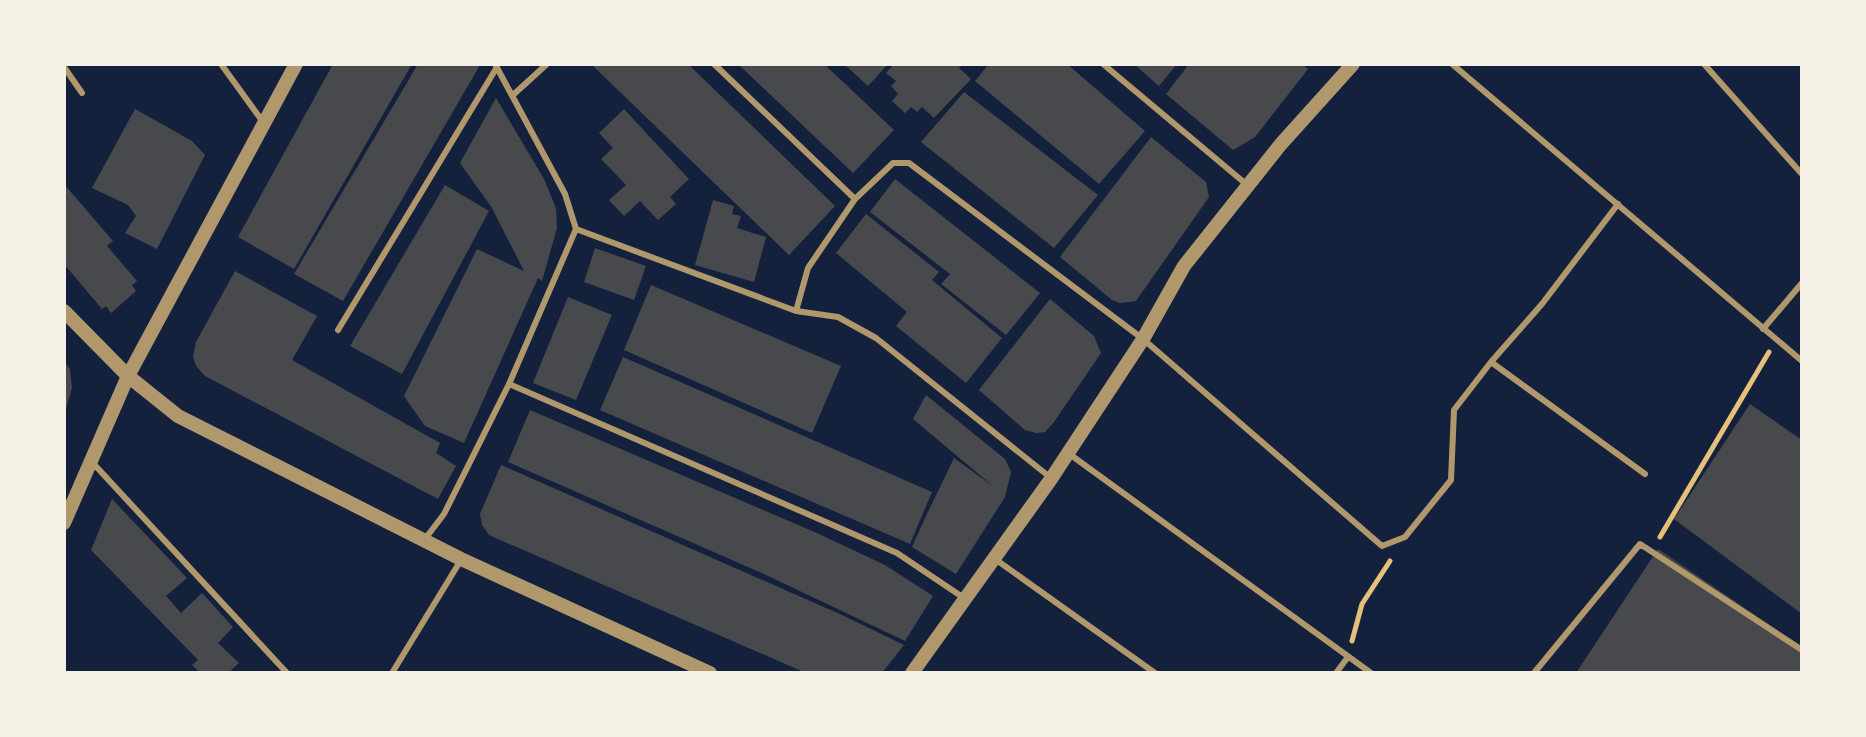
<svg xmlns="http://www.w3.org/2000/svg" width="1866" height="737" font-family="'Asap Condensed',sans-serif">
	<rect width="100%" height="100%" fill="#14213d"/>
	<!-- building -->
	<path fill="#48494c" d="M333 64H412L294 269 238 237Z
		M418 64 480 65 343 301 294 274Z
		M591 64H688L835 206 789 255Z
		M738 64H824L894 130 853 173Z
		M844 64H888L868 86Z
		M894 64H963L959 68 971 79 934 118 922 107 917 112 911 107 905 113 892 101 898 94 891 86 896 81 886 73Z
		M989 64H1067L1145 131 1099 184 975 81Z
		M1134 64H1177L1159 86Z
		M1189 64H1302L1308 69 1255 137 1233 150 1166 94Z
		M964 92 1098 195 1054 248 921 142Z
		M496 98 544 179 556 208 557 228 542 281 538 278 464 443 425 426 404 396 477 249 524 271 492 208 460 163Z
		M135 109 192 141 205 155 157 249 125 233 136 216 128 205 92 188Z
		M624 109 689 179 670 197 676 204 658 220 640 201 624 216 609 200 626 185 601 159 613 148 599 133Z
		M1151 137 1206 182 1209 197 1136 301 1120 303 1112 300 1060 257Z
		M895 179 1040 293 1006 335 941 284 950 274 870 212Z
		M64 184 113 241 107 246 137 281 132 285 136 291 111 313 106 306 102 309 64 264Z
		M445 185 489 211 402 374 350 346Z
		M713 200 734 206 732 214 741 216 737 228 766 237 754 282 695 265Z
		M866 214 939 272 932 280 1002 338 966 383 896 326 907 312 836 253Z
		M595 248 646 266 634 300 584 282Z
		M235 271 317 316 292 360 440 443 436 453 456 466 438 499 205 376 196 366 193 356 196 342Z
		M651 285 841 366 812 433 624 350Z
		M568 297 612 315 576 400 533 383Z
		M1050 299 1094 336 1101 353 1054 422 1045 432 1036 433 1025 430 979 390Z
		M623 357 932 492 910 544 600 410Z
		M64 362 70 369 72 388 64 415Z
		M926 395 1005 459 1011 472 1005 497 956 574 912 547 925 518 954 458 994 487 913 419Z
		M1750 404 1802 440V614L1674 519Z
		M530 410 819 534 885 565 933 596 905 641 764 574 508 462Z
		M501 465 842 615 904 645 882 673H806L489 535 482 525 480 514Z
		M112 499 187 578 166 596 181 613 202 593 233 627 218 643 239 663 228 673H200L192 665 198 660 91 550Z
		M1658 549 1802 647V673H1576Z"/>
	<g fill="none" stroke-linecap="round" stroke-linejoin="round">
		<!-- path -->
		<path stroke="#e5c07b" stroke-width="5" d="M1660 537 1769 352
			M1352 641 1362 604 1390 561"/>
		<!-- service -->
		<path stroke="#b1986c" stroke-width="6" d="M221 64 263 122
			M714 64 855 199
			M1103 64 1246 184
			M1452 64 1802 361
			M1704 64 1801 173
			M64 67 82 93
			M513 95 547 64
			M1618 204 1542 304 1491 362 1645 474
			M576 229 796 311 838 317 876 338 1051 478
			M796 311 808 268 855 199 893 163H909L1143 339 1382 546 1405 537 1451 480 1454 410 1491 362
			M1763 329 1802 283
			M338 330 497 67
			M509 384 897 553 964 598
			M1068 453 1371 673
			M91 461 287 673
			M425 539 444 514 509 384 576 229 565 194 495 64
			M995 559 1155 673
			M392 673 461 560
			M1336 673 1348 657
			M1534 673 1640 544 1802 650"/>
		<!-- tertiary -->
		<path stroke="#b1986c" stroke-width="14" d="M64 311 128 376 178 416 461 559 710 673
			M64 523 128 376 296 64
			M912 673 1051 479 1143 339 1184 266 1281 144 1353 64"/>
	</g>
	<!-- border -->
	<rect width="1866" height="737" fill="none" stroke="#f6f1e7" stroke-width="132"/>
</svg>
